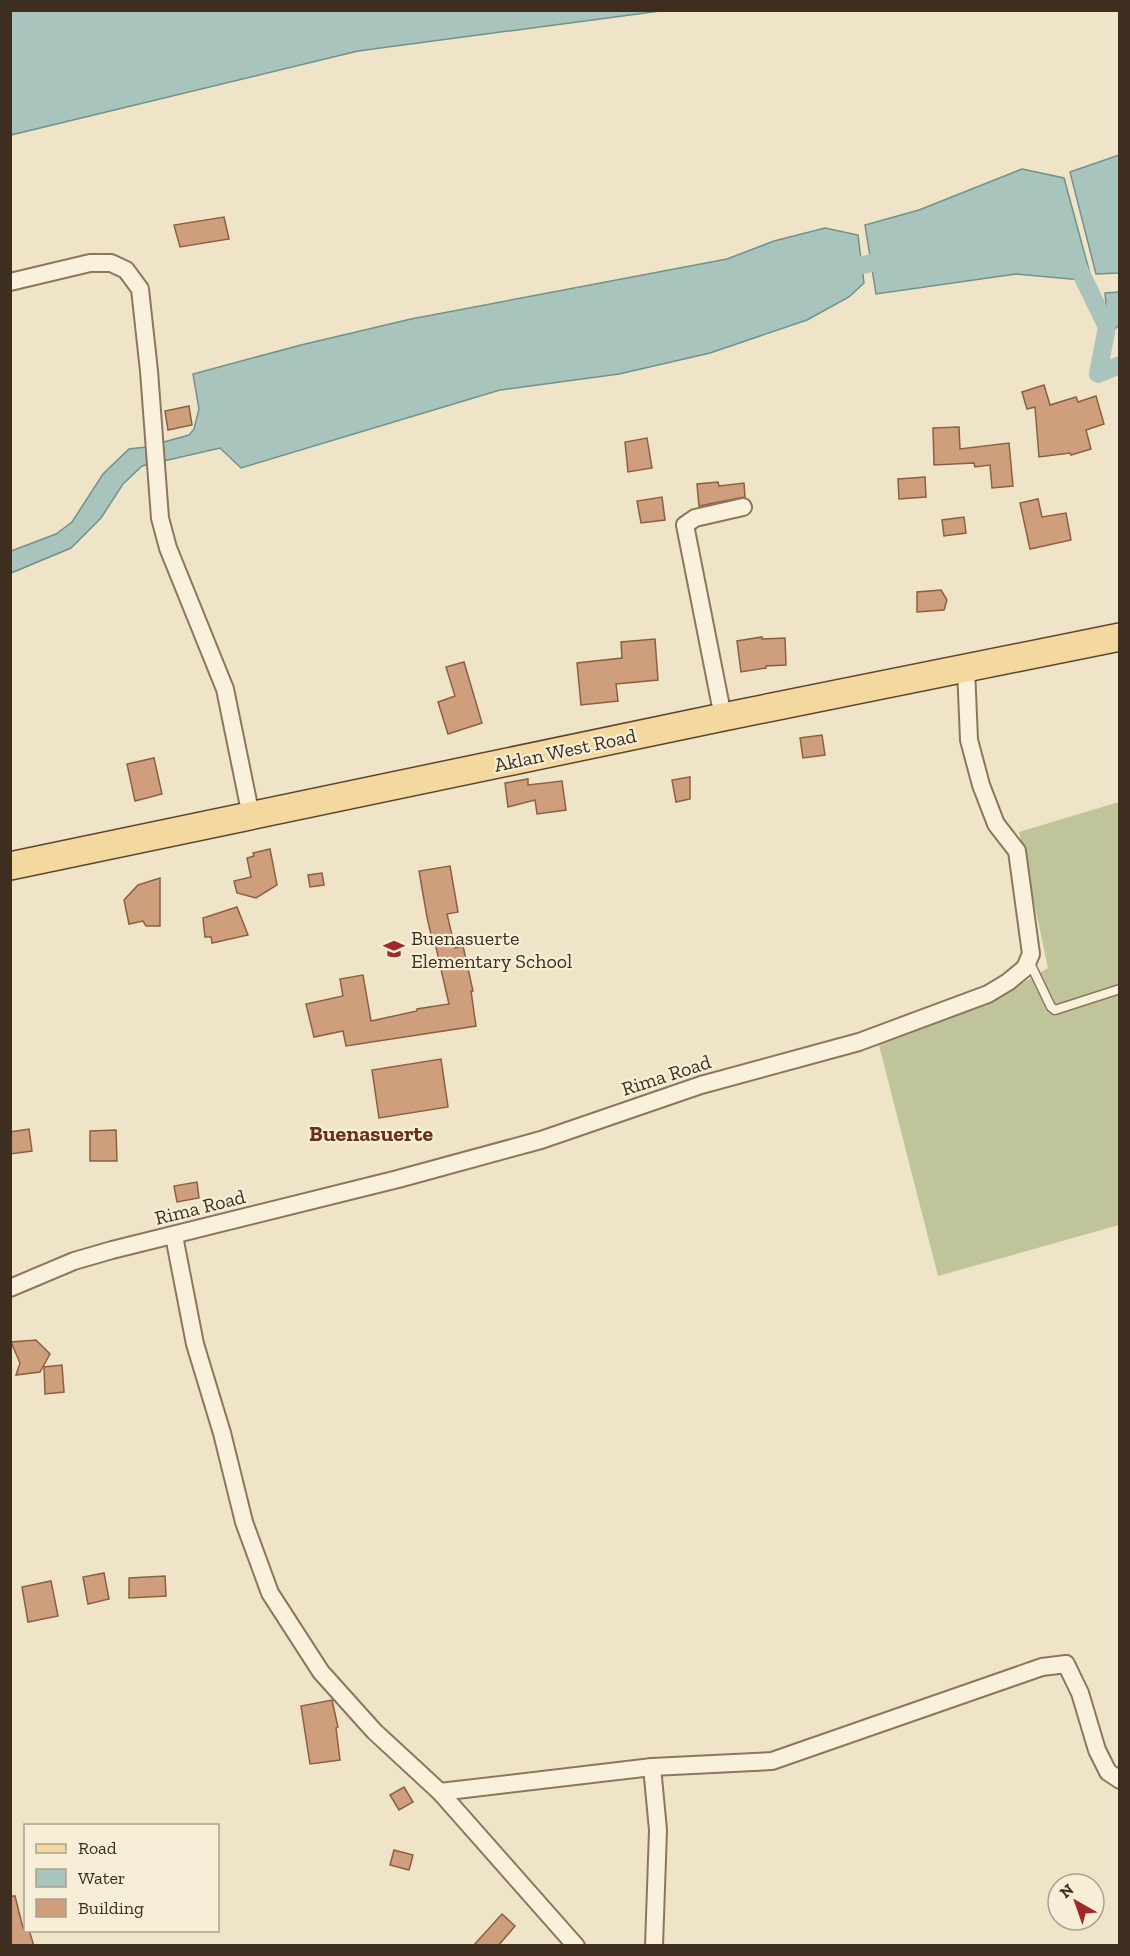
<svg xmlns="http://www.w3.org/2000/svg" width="1130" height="1956" font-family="'Zilla Slab',serif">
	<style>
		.cemetery { fill: #bfc49a }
		.water { fill: #a9c4bc; stroke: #6f938a; stroke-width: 1.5 }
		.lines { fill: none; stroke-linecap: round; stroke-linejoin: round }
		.canal { stroke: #a9c4bc; stroke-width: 18 }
		.building { fill: #cf9f7d; stroke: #8d5f41; stroke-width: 1.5 }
		.service-casing { stroke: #8d765c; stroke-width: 11 }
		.minor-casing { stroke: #8d765c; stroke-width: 20 }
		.primary-casing { stroke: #5b4430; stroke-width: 30 }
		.service { stroke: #faf1dc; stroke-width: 8 }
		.minor { stroke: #faf1dc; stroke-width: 16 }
		.primary { stroke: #f3d9a0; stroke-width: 27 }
		.labels { text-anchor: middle; stroke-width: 4.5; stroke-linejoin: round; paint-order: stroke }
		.street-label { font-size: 20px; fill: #3d2e20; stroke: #f7eed8 }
		.poi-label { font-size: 20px; fill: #3d2e20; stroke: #f7eed8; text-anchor: start }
		.quarter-label { font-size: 22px; font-weight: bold; fill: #6b2e1e; stroke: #f7eed8 }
	</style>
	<rect width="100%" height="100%" fill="#f0e4c8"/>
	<polygon class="cemetery" points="1119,802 1119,1225 938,1276 879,1045 991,1002 1048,968 1019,832"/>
	<g class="water">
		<polygon points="10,11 11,10 660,11 358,51 11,135"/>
		<polygon points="1119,155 1119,273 1096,274 1070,172"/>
		<polygon points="1022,169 1064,178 1092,281 1016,274 876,294 865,225 919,210"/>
		<polygon points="825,228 858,235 864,283 849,297 807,320 710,353 619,374 500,390 241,468 220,448 142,466 123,484 101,518 71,548 11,573 11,551 56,534 72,522 103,474 129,449 146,447 189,435 194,429 199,409 193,374 301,345 411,319 727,259 774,241"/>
		<polygon points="1119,292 1119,325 1109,335 1105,293"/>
	</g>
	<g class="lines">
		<g class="canal">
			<polyline points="1072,263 1076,263 1107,327 1098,374 1120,365"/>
			<polyline points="840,270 895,258"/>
		</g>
	</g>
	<g class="building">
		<polygon points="224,217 229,239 180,247 174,225"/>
		<polygon points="1044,385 1050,405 1076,397 1078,402 1096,396 1104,424 1086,430 1091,449 1071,455 1070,453 1039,457 1035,407 1027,409 1022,392"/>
		<polygon points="189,406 192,425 168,430 165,411"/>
		<polygon points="959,427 960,449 1009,443 1013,486 992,488 990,465 975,467 974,463 934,465 933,428"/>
		<polygon points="647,438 652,468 628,472 625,442"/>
		<polygon points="925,477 926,497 899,499 898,479"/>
		<polygon points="718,482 719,486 744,483 745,497 699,506 697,484"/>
		<polygon points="662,497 665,520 641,523 637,501"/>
		<polygon points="1038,499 1042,517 1066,513 1071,540 1030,549 1020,503"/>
		<polygon points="964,517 966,533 944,536 942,520"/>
		<polygon points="941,590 947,600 944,610 917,612 917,592"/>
		<polygon points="762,637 762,639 785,638 786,665 766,666 766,668 741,672 737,641"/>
		<polygon points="655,639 658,680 616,684 618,701 581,705 577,663 622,658 621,642"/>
		<polygon points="464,662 482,723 448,734 438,702 455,696 446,667"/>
		<polygon points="822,735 825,755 803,758 800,738"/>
		<polygon points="154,758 162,794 135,801 127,764"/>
		<polygon points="690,777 690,799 676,802 672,780"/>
		<polygon points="528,779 528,785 562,781 566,810 537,814 535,800 508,807 505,783"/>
		<polygon points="270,849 277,885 256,898 237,893 234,881 251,877 247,858 254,856 253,853"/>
		<polygon points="450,866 458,912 447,914 455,948 463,946 473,991 471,991 476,1026 346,1046 343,1031 314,1037 306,1004 343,996 340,979 363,975 371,1021 417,1011 417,1009 449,1004 435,943 433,943 427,917 419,871"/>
		<polygon points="322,873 324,885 310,887 308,875"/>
		<polygon points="160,878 160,926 146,926 143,921 129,924 124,900 138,885"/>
		<polygon points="237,907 248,935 212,943 211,937 205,937 203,918"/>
		<polygon points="441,1059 448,1107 379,1118 372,1070"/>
		<polygon points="29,1129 32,1151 10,1154 10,1132"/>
		<polygon points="116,1130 117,1161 90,1161 90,1131"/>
		<polygon points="197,1182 199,1198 177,1202 174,1186"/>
		<polygon points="36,1340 50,1354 40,1372 16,1375 20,1363 11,1342"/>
		<polygon points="62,1365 64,1392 45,1394 44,1367"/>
		<polygon points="104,1573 109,1599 88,1604 83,1577"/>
		<polygon points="165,1576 166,1596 129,1598 129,1578"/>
		<polygon points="51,1581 58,1616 28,1622 22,1587"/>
		<polygon points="332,1700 338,1727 336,1728 340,1760 310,1764 301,1706"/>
		<polygon points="404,1787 413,1802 399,1810 390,1795"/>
		<polygon points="394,1850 413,1855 409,1870 390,1865"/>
		<polygon points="10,1896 15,1896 23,1928 26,1927 26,1930 29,1930 34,1946 10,1946"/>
		<polygon points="502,1914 515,1926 498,1946 473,1946"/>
	</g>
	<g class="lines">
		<defs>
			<polyline id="service" points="1029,961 1051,1007 1055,1010 1120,989"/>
			<g id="minor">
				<polyline points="10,282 90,263 111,263 126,270 140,289 149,371 160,518 168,548 225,689 251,816"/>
				<polyline points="723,717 685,525 695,518 743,507"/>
				<polyline points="174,1236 195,1344 222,1433 244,1522 270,1593 321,1672 374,1731 440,1792 576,1946"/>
				<polyline points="10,1288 74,1261 112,1250 398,1179 541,1140 701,1085 859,1042 988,994 1008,982 1025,968 1031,954 1017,851 996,824 981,785 969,740 966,668"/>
				<polyline points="652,1767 658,1830 654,1946"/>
				<polyline points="440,1792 652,1767 772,1761 1042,1667 1066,1664 1080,1693 1097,1750 1108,1772 1120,1780"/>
			</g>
			<polyline id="primary" points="10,866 723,717 1120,637"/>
		</defs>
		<use href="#service" class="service-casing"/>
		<use href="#minor" class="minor-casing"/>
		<use href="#primary" class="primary-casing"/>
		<use href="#service" class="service"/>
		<use href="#minor" class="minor"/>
		<use href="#primary" class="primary"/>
	</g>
	<defs>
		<symbol id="school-bare" viewBox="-9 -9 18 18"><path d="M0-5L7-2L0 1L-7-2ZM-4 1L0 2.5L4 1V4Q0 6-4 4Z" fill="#9e2a2b" stroke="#f7eed8" stroke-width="2.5" paint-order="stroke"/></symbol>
	</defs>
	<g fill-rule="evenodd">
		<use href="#school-bare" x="379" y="934" width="30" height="30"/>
	</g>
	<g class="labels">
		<g class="street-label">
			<text transform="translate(565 750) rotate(-12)" y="7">Aklan West Road</text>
			<text transform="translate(666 1075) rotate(-18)" y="7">Rima Road</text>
			<text transform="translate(200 1207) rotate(-14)" y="7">Rima Road</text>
		</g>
		<g class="poi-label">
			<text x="411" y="945">Buenasuerte<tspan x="411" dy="23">Elementary School</tspan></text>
		</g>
		<g class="quarter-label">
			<text x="371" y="1141">Buenasuerte</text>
		</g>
	</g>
	<rect width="1130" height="1956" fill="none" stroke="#3d2e20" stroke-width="24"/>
	<rect x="24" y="1824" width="195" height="108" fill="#f7eed8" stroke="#ada18e" stroke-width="1.5"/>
	<rect x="36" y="1844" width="30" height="9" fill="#f3d9a0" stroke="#ada18e" stroke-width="1.5"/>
	<text x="78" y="1854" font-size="18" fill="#3d2e20">Road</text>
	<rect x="36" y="1869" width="30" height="18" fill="#a9c4bc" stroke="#ada18e" stroke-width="1.5"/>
	<text x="78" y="1884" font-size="18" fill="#3d2e20">Water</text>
	<rect x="36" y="1899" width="30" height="18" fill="#cf9f7d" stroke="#ada18e" stroke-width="1.5"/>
	<text x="78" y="1914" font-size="18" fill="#3d2e20">Building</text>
	<g transform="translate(1076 1902) rotate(320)"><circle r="28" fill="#f7eed8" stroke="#ada18e" stroke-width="1.5"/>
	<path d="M0-4.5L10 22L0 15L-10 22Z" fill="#9e2a2b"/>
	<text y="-9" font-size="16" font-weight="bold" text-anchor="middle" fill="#3d2e20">N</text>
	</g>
</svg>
